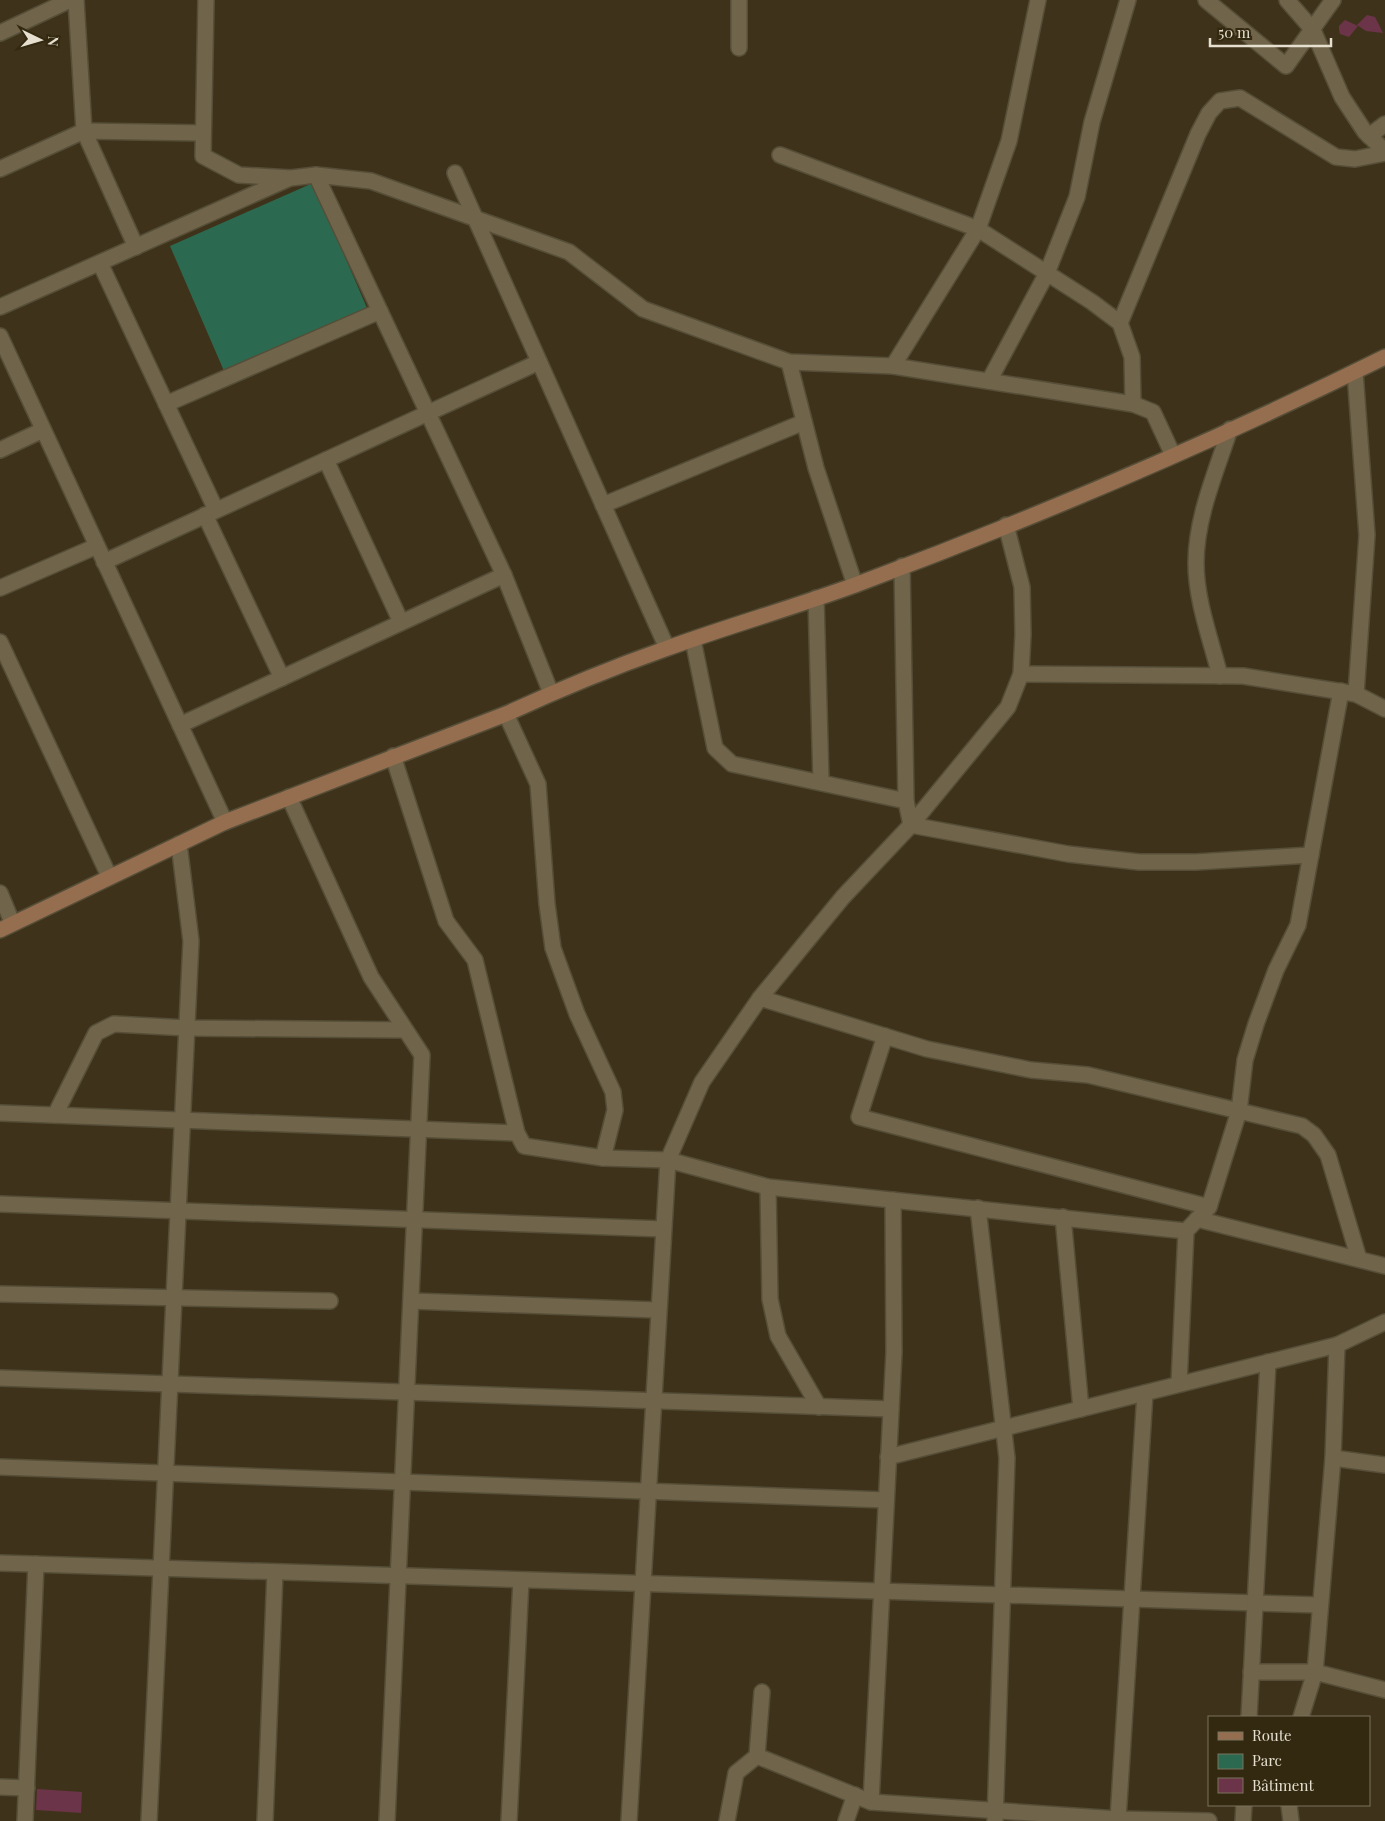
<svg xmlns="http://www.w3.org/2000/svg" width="1385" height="1821" font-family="'Playfair Display',serif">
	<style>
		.green { fill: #2b6a50 }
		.building { fill: #6c3448 }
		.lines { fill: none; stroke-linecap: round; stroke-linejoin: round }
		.street-casing { stroke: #564e38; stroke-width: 18 }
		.secondary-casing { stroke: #564e38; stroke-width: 18 }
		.street { stroke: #70654a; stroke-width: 15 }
		.secondary { stroke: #946e4f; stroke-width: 15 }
	</style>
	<rect width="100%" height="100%" fill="#3e331a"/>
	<polygon class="green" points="313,183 367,308 224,371 170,246"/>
	<g class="building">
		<polygon points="1367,15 1375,17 1383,33 1366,31 1357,25"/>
		<polygon points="1345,20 1358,26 1349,37 1340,34 1339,30 1339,26"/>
		<polygon points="37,1789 82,1792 81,1813 36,1810"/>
	</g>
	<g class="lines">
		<defs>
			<g id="street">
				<polyline points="76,0 84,131 136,247"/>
				<polyline points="206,0 203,156 239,175 291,178 316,175 371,181 569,252 643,309 789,362 893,366 1133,404 1153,412 1173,455"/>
				<polyline points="1206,0 1286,66 1333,0"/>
				<polyline points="1287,0 1313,30 1342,97 1365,132 1385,151"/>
				<polyline points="0,33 70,0"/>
				<polyline points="739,48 739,0"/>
				<polyline points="1369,136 1385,124"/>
				<polyline points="780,155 978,229 1092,302 1120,323 1132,357 1133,404"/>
				<polyline points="0,169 84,131 203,133"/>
				<polyline points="455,173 667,648"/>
				<polyline points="316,175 504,575 551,693"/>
				<polyline points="100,263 216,510"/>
				<polyline points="0,307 288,179"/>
				<polyline points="1120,323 1198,134 1209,113 1220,101 1240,98 1336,157 1355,159 1385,153"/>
				<polyline points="0,336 225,822"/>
				<polyline points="789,362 816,468 855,585"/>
				<polyline points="893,366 978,229 1009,141 1038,0"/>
				<polyline points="1355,372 1367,535 1356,694"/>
				<polyline points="989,381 1047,273 1077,197 1092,122 1128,0"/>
				<polyline points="166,404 380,311"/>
				<polyline points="0,450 43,430"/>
				<polyline points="326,460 401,622"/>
				<polyline points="603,505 804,422"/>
				<polyline points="205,515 282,678"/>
				<polyline points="104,562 539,362"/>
				<polyline points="902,566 906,801 911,825 1068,854 1139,862 1196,862 1311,855"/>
				<polyline points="0,588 97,546"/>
				<polyline points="816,598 821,781"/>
				<polyline points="693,640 715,748 732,764 906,801"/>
				<polyline points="0,642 109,876"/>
				<polyline points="1021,674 1243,676 1356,694 1385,709"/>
				<path d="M1220,676C1211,640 1196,601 1196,563C1196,517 1216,472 1230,429"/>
				<polyline points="506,714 538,784 547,904 553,948 577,1014 613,1092 615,1110 603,1158"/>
				<polyline points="180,725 504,575"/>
				<polyline points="393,756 446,921 475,960 517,1133 524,1146 603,1158 668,1160 768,1187 1186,1231"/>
				<polyline points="289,797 371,977 422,1055 387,1821"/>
				<polyline points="0,893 12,922"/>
				<polyline points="760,998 927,1049 1031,1070 1088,1075 1302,1126 1314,1135 1328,1155 1359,1259"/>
				<polyline points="885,1036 859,1117 1209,1207"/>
				<polyline points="0,1113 517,1133"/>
				<polyline points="55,1115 96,1033 114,1024 187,1028 405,1030"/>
				<polyline points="768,1187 770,1299 778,1336 819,1407"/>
				<polyline points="0,1204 663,1229"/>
				<polyline points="978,1208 1007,1458 995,1821"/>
				<polyline points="1063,1217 1081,1409"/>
				<polyline points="1197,1219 1385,1266"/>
				<polyline points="0,1294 330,1301"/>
				<polyline points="411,1301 657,1310"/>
				<polyline points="0,1378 891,1409"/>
				<polyline points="1179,1384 1186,1231 1209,1207 1239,1111 1245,1060 1256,1024 1276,970 1298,925 1341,691"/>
				<polyline points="888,1457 1337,1345 1385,1322"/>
				<polyline points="1333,1458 1385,1465"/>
				<polyline points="0,1467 886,1500"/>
				<polyline points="0,1563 1319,1605"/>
				<polyline points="1251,1672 1315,1672 1385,1690"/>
				<polyline points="1249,1717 1268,1362"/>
				<polyline points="1301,1717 1315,1672 1333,1458 1337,1345"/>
				<polyline points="757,1756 871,1802 1118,1819 1209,1821"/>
				<polyline points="0,1787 27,1788"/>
				<polyline points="871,1802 894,1352 893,1200"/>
				<polyline points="1289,1805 1291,1821"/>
				<polyline points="1118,1819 1145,1393"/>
				<polyline points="25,1821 36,1564"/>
				<polyline points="149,1821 191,941 179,844"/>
				<polyline points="265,1821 275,1572"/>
				<polyline points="509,1821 521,1580"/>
				<polyline points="629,1821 668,1160 702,1082 760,998 843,897 911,825 1008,707 1021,674 1023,634 1022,587 1006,525"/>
				<polyline points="727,1821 736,1773 757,1756 762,1692"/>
				<polyline points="846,1821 855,1795"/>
				<polyline points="1243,1821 1244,1805"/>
			</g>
			<path id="secondary" d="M0,930L225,822L506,714C558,690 611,668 665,649C728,626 792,608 855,585C1035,518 1213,442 1385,357"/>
		</defs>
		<use href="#street" class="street-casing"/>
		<use href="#secondary" class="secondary-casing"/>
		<use href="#street" class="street"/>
		<use href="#secondary" class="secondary"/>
	</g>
	<rect x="1208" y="1716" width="162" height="90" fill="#332910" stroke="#7b725d"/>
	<rect x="1218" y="1732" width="25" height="8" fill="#946e4f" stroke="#7b725d"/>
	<text x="1252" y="1741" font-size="15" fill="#e6dfd0">Route</text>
	<rect x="1218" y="1754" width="25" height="15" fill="#2b6a50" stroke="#7b725d"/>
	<text x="1252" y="1766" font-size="15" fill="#e6dfd0">Parc</text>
	<rect x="1218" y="1778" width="25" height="15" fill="#6c3448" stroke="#7b725d"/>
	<text x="1252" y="1791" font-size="15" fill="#e6dfd0">Bâtiment</text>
	<g transform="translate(40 40) rotate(95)" stroke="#332910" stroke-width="4" paint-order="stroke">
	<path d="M0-4L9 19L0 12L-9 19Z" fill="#e6dfd0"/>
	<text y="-8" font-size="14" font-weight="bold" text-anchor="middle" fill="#e6dfd0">N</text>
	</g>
	<path d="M1210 38v8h121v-8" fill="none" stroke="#e6dfd0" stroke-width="2.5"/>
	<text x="1218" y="38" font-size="15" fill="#e6dfd0" stroke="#332910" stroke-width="4" paint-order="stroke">50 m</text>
</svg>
